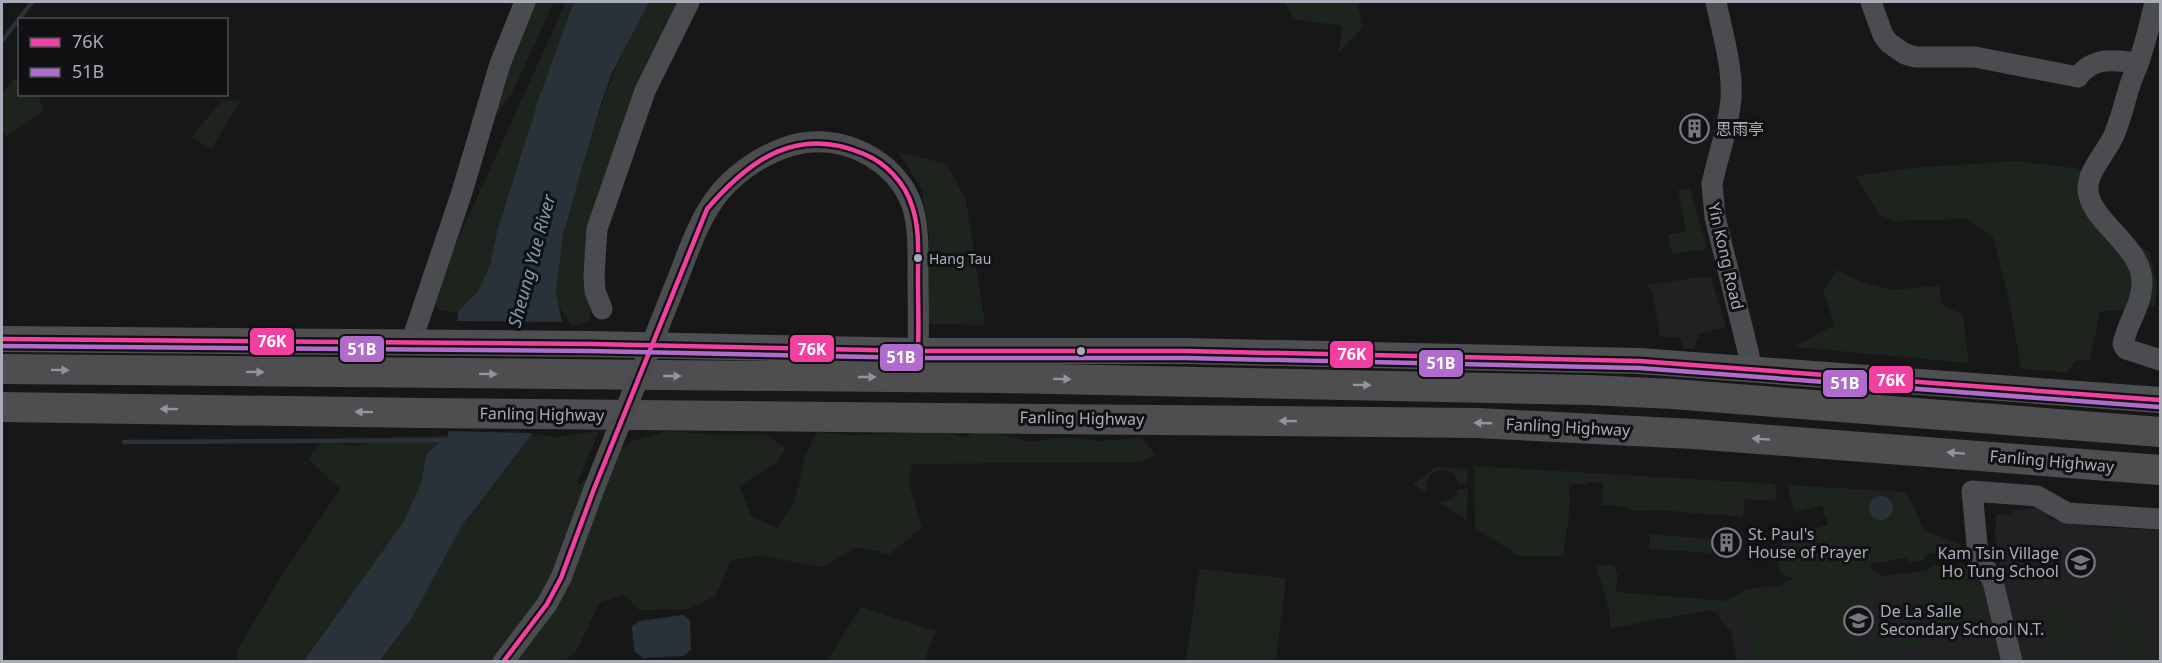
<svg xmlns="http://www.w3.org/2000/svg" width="2162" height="663" font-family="'Noto Sans','Noto Sans SC',sans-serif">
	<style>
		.built { fill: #212123 }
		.green { fill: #1d241e }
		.water { fill: #2a3239 }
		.pier { fill: #171717 }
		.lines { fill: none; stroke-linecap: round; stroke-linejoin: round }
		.stream { stroke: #2a3239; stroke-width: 4.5 }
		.minor { stroke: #4b4c50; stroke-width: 21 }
		.major { stroke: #4d4f52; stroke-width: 26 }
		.highway { stroke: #4e4e51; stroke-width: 30 }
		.minor-bridge { stroke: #4b4c50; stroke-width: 21 }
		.bus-1-casing { stroke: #111113; stroke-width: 9 }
		.bus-2-casing { stroke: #111113; stroke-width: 9 }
		.bus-1 { stroke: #f240a1; stroke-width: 4.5 }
		.bus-2 { stroke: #b06ccc; stroke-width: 4.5 }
		.oneway { fill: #92959e }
		.bus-dot { fill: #a8adb8; stroke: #111113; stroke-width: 2 }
		.labels { text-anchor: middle; stroke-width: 6; stroke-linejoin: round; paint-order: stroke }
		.bus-label { font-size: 14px; fill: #a8adb8; stroke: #111113; text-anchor: start }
		.poi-label { font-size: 16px; fill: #a8adb8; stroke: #111113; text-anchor: start }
		.street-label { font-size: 16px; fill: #a8adb8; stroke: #111113 }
		.water-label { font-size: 18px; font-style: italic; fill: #7f9bb3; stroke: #111113 }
		.line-badge { stroke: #111113; stroke-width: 2 }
		.badge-label { font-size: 16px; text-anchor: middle; font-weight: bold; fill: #fff }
	</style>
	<rect width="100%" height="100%" fill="#171717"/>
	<g class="built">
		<polygon points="1700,277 1711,277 1726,327 1699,334 1694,349 1683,348 1680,337 1660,337 1653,293 1647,285"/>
		<polygon points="2048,507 2050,519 2097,527 2160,530 2160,661 2018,661 1995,537 1996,514 2011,515 2011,510"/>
		<polygon points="1980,568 2003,661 1737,661 1732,634 1717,614 1741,606"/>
	</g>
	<g class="green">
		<polygon points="533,2 554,2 512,93 487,127"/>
		<path d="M566,2H574L497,232C489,271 488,284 458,312L442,311L433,303L446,266Z"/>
		<path d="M649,2H680L593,226L590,321L572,326C565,316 557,307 556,294C554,270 565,231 571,208C590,136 611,66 649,2Z"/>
		<polygon points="1289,2 1357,2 1363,27 1339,52 1342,26 1294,19 1285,3"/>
		<polygon points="16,78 19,81 20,94 38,95 43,111 7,136 2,132 2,93"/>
		<polygon points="222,100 240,101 211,149 192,137"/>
		<polygon points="898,152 947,164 966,200 985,325 925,324 929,234 922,189"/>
		<polygon points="2016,161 2090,170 2094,193 2126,235 2150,253 2157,285 2155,306 2100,312 2090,360 2075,361 2067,373 2021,368 2010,306 1993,237 1965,219 1894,221 1879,214 1856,176 1912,168"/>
		<polygon points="1690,188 1707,249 1672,254 1668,235 1686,231 1678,190"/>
		<polygon points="1837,270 1860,281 1891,290 1939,286 1942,305 1963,315 1969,363 1795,347 1834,325 1823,290"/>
		<path d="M937,429L962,437L981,431L1033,442L1065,437L1098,441L1141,438L1156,454L1141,462L912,464L909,484L922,528L890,554L856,547L824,567L760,556L731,560L716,596L689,609L639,610L625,595L600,602L578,648L566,661L380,662L412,618L461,527L532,434L557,437L599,431L576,487L632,441L667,431L721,435H767L786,449L777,462L739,486L752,517L778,528L794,502L806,453L817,432C858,437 897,435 937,429Z"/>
		<polygon points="398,436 448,436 429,451 425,458 422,480 404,521 303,661 237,662 238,649 276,584 340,489 309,460 313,450 325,441 355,446"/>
		<path d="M1474,466L1775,484L1777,501L1745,499L1743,517L1659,510L1634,511L1622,506L1602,505L1603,483L1588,482L1586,485L1574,484L1569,486C1572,509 1566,533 1563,556H1519L1475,528Z"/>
		<path d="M1436,467L1468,469L1467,484H1459L1453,473C1436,465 1422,476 1427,494L1413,484Z"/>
		<path d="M1787,485L1906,492L1925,531L1960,544V548L1927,554L1923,560L1909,563L1906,558L1871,564L1870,568L1881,576L1925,571L1934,565L1969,564L1973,562L1980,568L1992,618L1987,615C1967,622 1946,622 1930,633L1922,622V609L1916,596L1913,579L1878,584C1870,594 1867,605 1858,614H1861L1869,661H1754L1749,632L1756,630L1748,629L1733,609L1717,614L1712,610L1610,628L1609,609L1596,565H1613L1618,576L1616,592L1725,601L1747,589L1780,585L1795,577H1787L1780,573L1779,566L1782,537L1828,525L1822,505L1794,513Z"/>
		<path d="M1458,489H1468L1467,520L1439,502C1449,501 1456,499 1458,489Z"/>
		<polygon points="1650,534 1713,539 1712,553 1649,549"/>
		<polygon points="1199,569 1286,578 1276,661 1186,661"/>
		<polygon points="2160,580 2160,611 2152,605 2154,591"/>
		<polygon points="2136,596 2145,660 2119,661 2110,599"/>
		<polygon points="2082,601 2087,642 2051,646 2045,605"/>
		<polygon points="861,607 936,631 924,661 827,661"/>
		<polygon points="1918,617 1923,645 1877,653 1873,626"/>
		<polygon points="2091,649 2090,661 2053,661 2052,654"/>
	</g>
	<g class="water">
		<polygon points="574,2 649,2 612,73 601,104 581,171 563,236 557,281 556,294 562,322 532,434 461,527 412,618 380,661 303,662 404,521 422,480 425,459 429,451 448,436 458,312 478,291 490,265 497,232 539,98"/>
		<circle cx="1881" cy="508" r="12"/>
		<polygon points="683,615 690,620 691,650 683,656 643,658 634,651 632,626 639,621"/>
	</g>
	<polygon class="pier" points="457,321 565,322 536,433 445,431 455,322"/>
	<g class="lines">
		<g class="stream">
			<polyline points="2,41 32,2"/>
			<polyline points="124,442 445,440"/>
		</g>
		<g class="minor">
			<path d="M1716,2C1722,32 1733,66 1731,98C1729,127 1718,155 1712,184L1715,217L1749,355L1750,369"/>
			<path d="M1871,2L1883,35L1889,43L1905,54L1916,57H1975L2078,77C2093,56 2116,60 2138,63"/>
			<path d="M2155,2C2151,19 2147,37 2141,55C2139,65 2133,74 2130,85C2124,103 2120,125 2111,141C2103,156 2087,173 2088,190C2090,222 2143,246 2142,283C2142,305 2127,323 2123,344L2126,349L2160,360"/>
			<path d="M672,293C686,260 697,219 721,191C739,170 767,152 793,145C840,132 896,159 912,205C919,227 918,251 918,273C918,299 919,325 918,351"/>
			<polyline points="602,309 595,291 594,275 597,229 645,91 689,2"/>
			<polyline points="416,343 415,331 462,192 500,64 525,2"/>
			<polyline points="503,662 547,604 561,578 594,489"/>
			<polyline points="2012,662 1993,581 1978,555 1972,491 2037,496 2067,513 2160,519"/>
		</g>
		<polyline class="major" points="2,339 591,344 918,351 1186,351 1639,361 2160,400"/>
		<g class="highway">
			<polyline points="2,369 999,378 1589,390 1673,394 2160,432"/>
			<polyline points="2,407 422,413 1477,423 1693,434 2160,470"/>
		</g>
		<polyline class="minor-bridge" points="594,489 672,293"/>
		<defs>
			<g id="bus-1">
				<polyline points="2,339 591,344 918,351 1186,351 1639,361 2160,400"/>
				<path d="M503,662L547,604L561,578L594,489L707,209C750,159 798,125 864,154C886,163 905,183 912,206C920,229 918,254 918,278C918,302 919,327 918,351"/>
			</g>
			<polyline id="bus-2" points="2,346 591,351 918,358 1186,358 1639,368 2159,407"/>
		</defs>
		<use href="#bus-1" class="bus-1-casing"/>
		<use href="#bus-2" class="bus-2-casing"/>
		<use href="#bus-1" class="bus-1"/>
		<use href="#bus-2" class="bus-2"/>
	</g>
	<defs><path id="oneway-solid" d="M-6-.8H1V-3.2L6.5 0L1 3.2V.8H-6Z" transform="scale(1.5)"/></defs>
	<g class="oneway">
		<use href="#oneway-solid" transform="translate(60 370) rotate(1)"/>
		<use href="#oneway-solid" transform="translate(255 372) rotate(1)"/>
		<use href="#oneway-solid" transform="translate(488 374) rotate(1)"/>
		<use href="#oneway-solid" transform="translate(672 376)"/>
		<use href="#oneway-solid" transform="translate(867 377)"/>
		<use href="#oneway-solid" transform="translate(1062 379) rotate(1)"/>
		<use href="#oneway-solid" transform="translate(1362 385) rotate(1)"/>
		<use href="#oneway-solid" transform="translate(169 409) rotate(-179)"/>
		<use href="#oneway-solid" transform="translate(364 412) rotate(-179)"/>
		<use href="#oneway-solid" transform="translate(1288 421) rotate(-179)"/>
		<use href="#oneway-solid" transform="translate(1483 423) rotate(-178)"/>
		<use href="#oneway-solid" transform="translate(1761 439) rotate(-176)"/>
		<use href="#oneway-solid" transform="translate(1956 453) rotate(-176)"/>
	</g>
	<defs>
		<symbol id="building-ring" viewBox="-11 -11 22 22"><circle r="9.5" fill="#111113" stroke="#757880" stroke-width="1.5"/><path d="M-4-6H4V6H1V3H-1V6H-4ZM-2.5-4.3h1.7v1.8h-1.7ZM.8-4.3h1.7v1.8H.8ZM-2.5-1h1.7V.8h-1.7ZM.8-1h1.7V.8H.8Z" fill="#757880"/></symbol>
		<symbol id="school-ring" viewBox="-11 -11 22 22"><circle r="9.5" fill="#111113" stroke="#757880" stroke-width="1.5"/><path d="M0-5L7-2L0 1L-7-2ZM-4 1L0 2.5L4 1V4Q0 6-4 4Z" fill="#757880"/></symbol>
	</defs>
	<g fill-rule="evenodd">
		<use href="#building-ring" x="1678" y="112" width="33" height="33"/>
		<use href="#building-ring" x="1710" y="526" width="33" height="33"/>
		<use href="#school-ring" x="2064" y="546" width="33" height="33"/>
		<use href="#school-ring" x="1842" y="604" width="33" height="33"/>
	</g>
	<g class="bus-dot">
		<circle cx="918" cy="258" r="5"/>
		<circle cx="1081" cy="351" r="5"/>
	</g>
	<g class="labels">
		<g class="bus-label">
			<text x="929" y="264">Hang Tau</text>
		</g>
		<g class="poi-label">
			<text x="1716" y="135">思雨亭</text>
			<text x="1748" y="540">St. Paul's<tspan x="1748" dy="18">House of Prayer</tspan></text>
			<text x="2059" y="559" text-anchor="end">Kam Tsin Village<tspan x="2059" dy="18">Ho Tung School</tspan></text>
			<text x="1880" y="617">De La Salle<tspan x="1880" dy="18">Secondary School N.T.</tspan></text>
		</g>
		<g class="street-label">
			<text transform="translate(1726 256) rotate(77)" y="6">Yin Kong Road</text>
			<text transform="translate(542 414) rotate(1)" y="6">Fanling Highway</text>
			<text transform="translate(1082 418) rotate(1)" y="6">Fanling Highway</text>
			<text transform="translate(1568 427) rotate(3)" y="6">Fanling Highway</text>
			<text transform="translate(2052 461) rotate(5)" y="6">Fanling Highway</text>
		</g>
		<g class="water-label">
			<text transform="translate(532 261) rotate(-75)" y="6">Sheung Yue River</text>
		</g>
	</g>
	<g class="line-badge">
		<rect x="249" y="327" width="46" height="29" rx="6" fill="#f240a1"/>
		<rect x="789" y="334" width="46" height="29" rx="6" fill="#f240a1"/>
		<rect x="339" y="335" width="46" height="28" rx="6" fill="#b06ccc"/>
		<rect x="1329" y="340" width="45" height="29" rx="6" fill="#f240a1"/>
		<rect x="879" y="343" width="45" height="29" rx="6" fill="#b06ccc"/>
		<rect x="1418" y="349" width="46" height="29" rx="6" fill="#b06ccc"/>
		<rect x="1868" y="365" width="46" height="29" rx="6" fill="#f240a1"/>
		<rect x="1822" y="369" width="46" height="29" rx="6" fill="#b06ccc"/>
	</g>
	<g class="badge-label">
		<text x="272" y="347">76K</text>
		<text x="812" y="355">76K</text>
		<text x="362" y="355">51B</text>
		<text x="1352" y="360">76K</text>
		<text x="901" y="363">51B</text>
		<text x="1441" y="369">51B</text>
		<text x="1891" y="386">76K</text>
		<text x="1845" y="389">51B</text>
	</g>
	<rect width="2162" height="663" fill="none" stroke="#a8adb8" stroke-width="6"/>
	<rect x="18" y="18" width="210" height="78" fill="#111113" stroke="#4d4f55" stroke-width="1.5"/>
	<rect x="30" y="38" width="30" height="9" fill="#f240a1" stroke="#4d4f55" stroke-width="1.5"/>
	<text x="72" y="48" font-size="18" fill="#a8adb8">76K</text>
	<rect x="30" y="68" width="30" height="9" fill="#b06ccc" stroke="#4d4f55" stroke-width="1.5"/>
	<text x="72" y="78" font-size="18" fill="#a8adb8">51B</text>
</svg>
